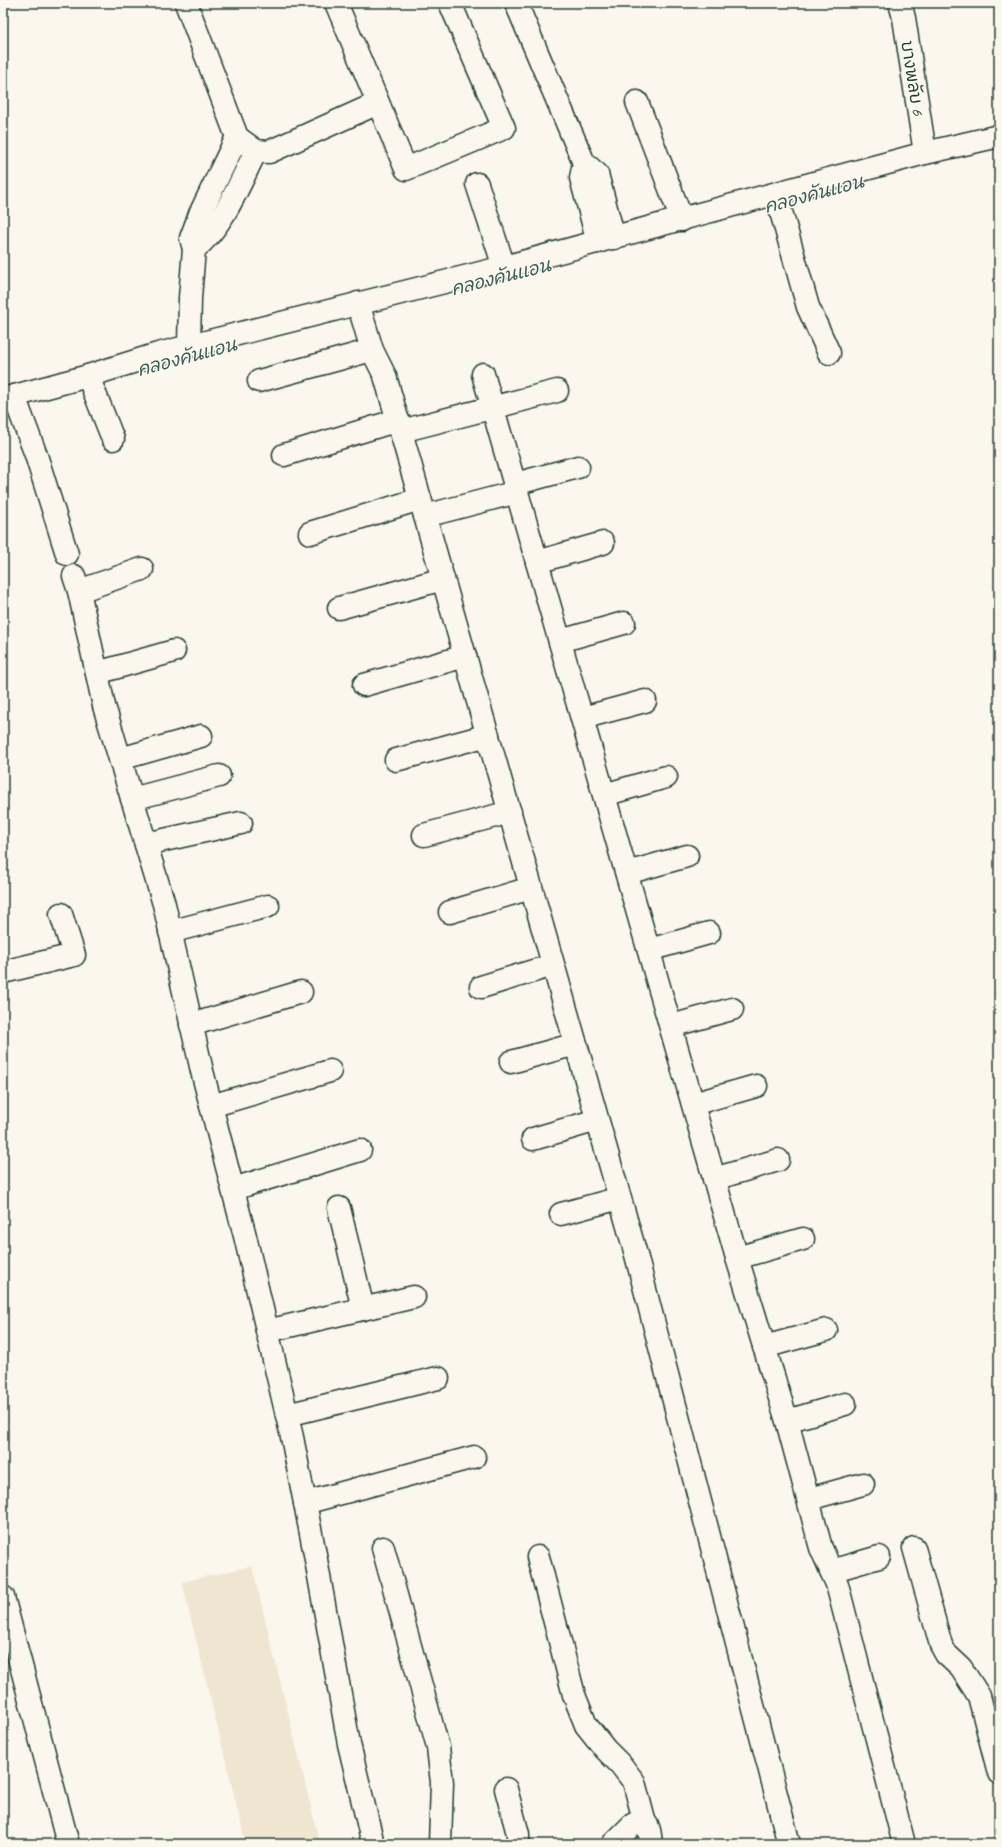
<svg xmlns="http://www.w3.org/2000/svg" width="1002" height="1847" font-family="Caveat,'Playpen Sans Thai',sans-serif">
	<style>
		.built { fill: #f0e5d0 }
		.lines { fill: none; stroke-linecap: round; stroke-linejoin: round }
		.minor-casing { stroke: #1f3d34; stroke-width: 25 }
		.minor { stroke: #fbf7ec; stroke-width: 22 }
		.labels { text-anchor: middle; stroke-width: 3; stroke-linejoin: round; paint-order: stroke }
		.street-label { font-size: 17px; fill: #1f3d34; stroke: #fbf7ec }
		.water-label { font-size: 18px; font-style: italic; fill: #385c5c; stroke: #fbf7ec }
	</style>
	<rect width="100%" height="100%" fill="#fbf7ec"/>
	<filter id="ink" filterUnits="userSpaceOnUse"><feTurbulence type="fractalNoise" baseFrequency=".025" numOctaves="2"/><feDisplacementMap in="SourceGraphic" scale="8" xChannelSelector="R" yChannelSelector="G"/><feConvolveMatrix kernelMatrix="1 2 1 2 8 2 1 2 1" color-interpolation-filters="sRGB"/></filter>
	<g filter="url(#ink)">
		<polygon class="built" points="252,1566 320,1844 246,1844 182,1582"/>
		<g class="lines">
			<defs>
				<g id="minor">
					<polyline points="186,3 237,137 256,151 269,152 378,103"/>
					<polyline points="336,3 406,169 504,128 450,3"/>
					<polyline points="516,3 584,163 597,174 614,238"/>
					<polyline points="900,3 904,18 925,153"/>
					<polyline points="637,102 682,220"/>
					<polyline points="584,163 581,178 598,242"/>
					<polyline points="477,184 504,267"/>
					<polyline points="776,194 808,307 829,353"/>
					<path d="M194,249C223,228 240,182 256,151"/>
					<polyline points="358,303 372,350 385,376 635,1251 789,1844"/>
					<polyline points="189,346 190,298 194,249 191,238 200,214 237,137"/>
					<polyline points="483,374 737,1258 787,1421 821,1548 837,1584 904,1844"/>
					<polyline points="88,376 113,439"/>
					<polyline points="259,381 372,350"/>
					<polyline points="14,396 36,455 67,554"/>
					<polyline points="3,399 88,376 158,354 504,267 925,153 999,136"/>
					<polyline points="401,431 557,391"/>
					<polyline points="284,455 398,420"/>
					<polyline points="515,484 578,467"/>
					<polyline points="425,516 517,492"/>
					<polyline points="310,533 420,499"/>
					<polyline points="537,562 603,543"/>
					<polyline points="74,576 79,591 104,706 164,904 202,1071 245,1236 292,1437 315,1554 349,1744 373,1844"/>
					<polyline points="79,591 142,569"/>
					<polyline points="339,608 443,579"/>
					<polyline points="560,641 624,623"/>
					<polyline points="97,673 174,651"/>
					<polyline points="364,685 465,656"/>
					<polyline points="582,718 645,701"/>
					<polyline points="120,759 201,736"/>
					<polyline points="396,760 488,735"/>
					<polyline points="604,795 666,777"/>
					<polyline points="132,799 219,776"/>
					<polyline points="424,835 510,812"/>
					<polyline points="146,844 241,823"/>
					<polyline points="627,873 687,856"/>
					<polyline points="450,912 531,888"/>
					<polyline points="170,932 268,906"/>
					<polyline points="649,950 709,933"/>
					<polyline points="3,972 74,955 61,914"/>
					<polyline points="481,987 553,965"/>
					<polyline points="191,1025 301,992"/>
					<polyline points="671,1026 732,1009"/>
					<polyline points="511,1062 576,1044"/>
					<polyline points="693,1104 756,1086"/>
					<polyline points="211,1106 330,1071"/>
					<polyline points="533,1139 597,1120"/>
					<polyline points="714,1179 778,1160"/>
					<polyline points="233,1189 360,1150"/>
					<polyline points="339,1208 363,1309"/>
					<polyline points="561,1214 620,1198"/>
					<polyline points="737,1258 803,1239"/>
					<polyline points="267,1331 414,1297"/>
					<polyline points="764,1347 826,1330"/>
					<polyline points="287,1415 438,1378"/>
					<polyline points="787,1421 845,1404"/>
					<polyline points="809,1499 863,1484"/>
					<polyline points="305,1503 474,1457"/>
					<polyline points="383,1548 438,1747 442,1783 440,1844"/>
					<polyline points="914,1548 941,1645 946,1654 961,1668 979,1696 999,1773"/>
					<polyline points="538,1557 574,1695 586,1725 605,1749 621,1765 634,1782 644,1820"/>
					<polyline points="831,1571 879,1557"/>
					<polyline points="3,1597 68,1844"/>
					<polyline points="506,1789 518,1834 518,1844"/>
					<path d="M613,1844L632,1825L641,1820C650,1823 650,1836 651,1844"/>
				</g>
			</defs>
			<use href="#minor" class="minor-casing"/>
			<use href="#minor" class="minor"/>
		</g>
	</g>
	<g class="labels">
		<g class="street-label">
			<text transform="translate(913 78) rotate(81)" y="6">บางพลับ 6</text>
		</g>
		<g class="water-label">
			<text transform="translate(814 194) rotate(-15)" y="6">คลองคันแอน</text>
			<text transform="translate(501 277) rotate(-14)" y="6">คลองคันแอน</text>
			<text transform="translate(187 357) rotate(-15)" y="6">คลองคันแอน</text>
		</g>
	</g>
	<rect width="1002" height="1847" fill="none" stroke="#fbf7ec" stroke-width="16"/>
	<rect x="8" y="8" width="986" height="1831" fill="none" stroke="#1f3d34" stroke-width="1.5" filter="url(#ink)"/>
</svg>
